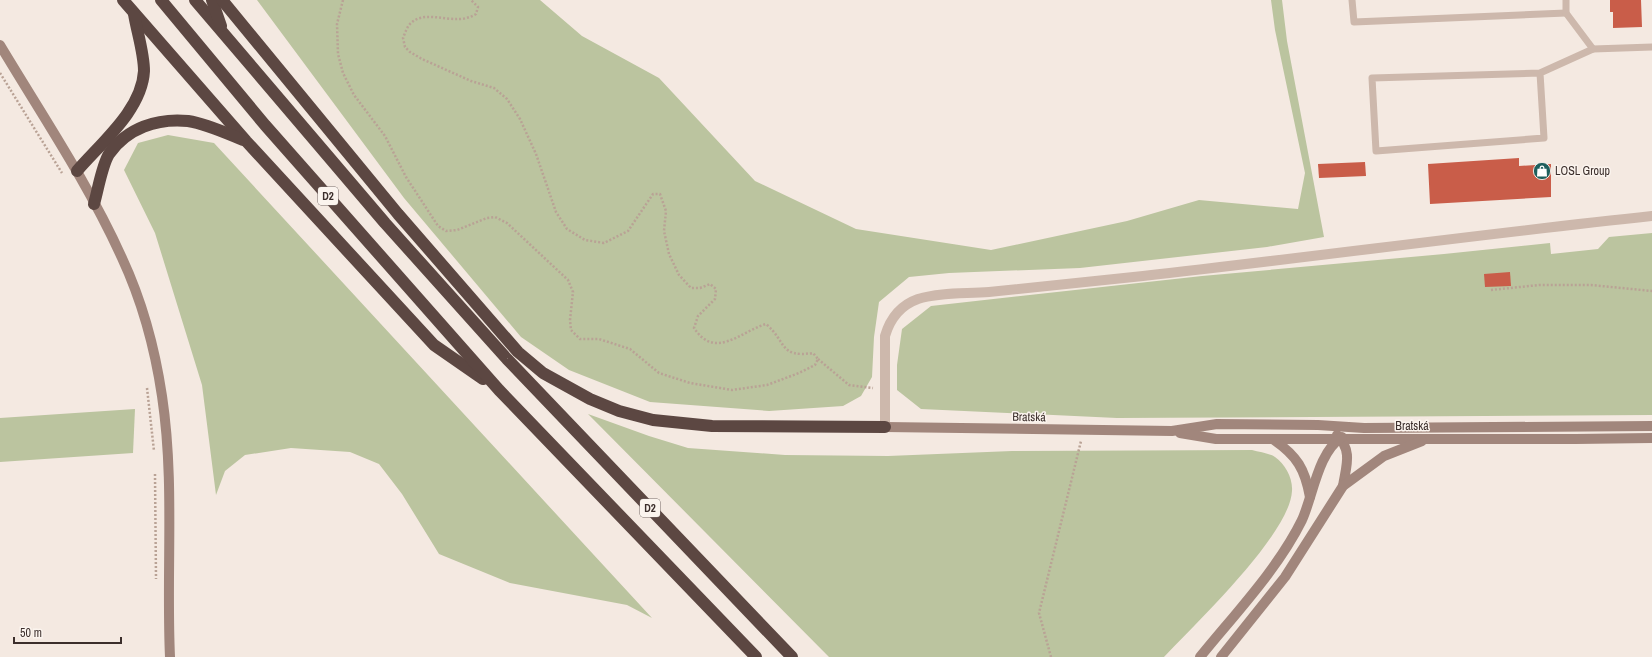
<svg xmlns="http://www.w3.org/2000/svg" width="1652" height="657" font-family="'Archivo Narrow',sans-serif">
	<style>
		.green { fill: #bbc49f }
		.building { fill: #c95d49 }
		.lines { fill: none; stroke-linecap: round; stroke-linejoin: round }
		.path { stroke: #b9a295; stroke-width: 2.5; stroke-dasharray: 2 2; stroke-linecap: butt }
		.lane { stroke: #cdb8ac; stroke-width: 7 }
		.street { stroke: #cdb8ac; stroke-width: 10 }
		.secondary { stroke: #a1867c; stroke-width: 10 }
		.highway { stroke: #5c4742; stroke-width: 12 }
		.labels { text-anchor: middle; stroke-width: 3; stroke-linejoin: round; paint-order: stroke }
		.shield { fill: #fbf4ee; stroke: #756966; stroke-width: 1 }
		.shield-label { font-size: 11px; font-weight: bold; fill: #3b2e2b }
		.poi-label { font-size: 12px; fill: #3b2e2b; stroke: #fbf4ee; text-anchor: start }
		.street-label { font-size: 12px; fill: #3b2e2b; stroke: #fbf4ee }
	</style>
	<rect width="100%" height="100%" fill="#f4e9e1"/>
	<g class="green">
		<polygon points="257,0 540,0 582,36 659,78 755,181 856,229 991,250 1127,221 1199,200 1298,209 1305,173 1275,30 1271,0 1282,0 1287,41 1324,237 1267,247 1080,268 949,273 909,277 879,302 874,337 872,377 861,396 843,406 769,411 650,402 569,370 521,337 404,198"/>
		<polygon points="168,135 214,143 652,618 627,605 510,583 439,554 402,494 379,464 350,452 291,448 245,455 225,471 216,495 202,385 155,233 124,170 138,143"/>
		<polygon points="1652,233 1652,415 1117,418 921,409 897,390 897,365 902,329 931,306 1202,276 1444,254 1550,243 1551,254 1598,249 1609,237"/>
		<polygon points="135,409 133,453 0,462 0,418"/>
		<path d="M588,414L649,436L688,448L785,455L888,456L1012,451L1252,450C1259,452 1269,453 1275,457C1285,464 1293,478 1292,491C1290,534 1195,624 1164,657H829Z"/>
	</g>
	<g class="building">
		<polygon points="1610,0 1641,0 1642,27 1613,28 1613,12 1610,12"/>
		<polygon points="1519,158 1519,166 1551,164 1551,197 1430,204 1428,164"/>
		<polygon points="1365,162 1366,176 1319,178 1318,164"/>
		<polygon points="1510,272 1511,286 1485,287 1484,274"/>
	</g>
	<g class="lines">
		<g class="path">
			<path d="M343,0L337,24L338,54L343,73L354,95L385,136L406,177L438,226L446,231L457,230L487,218L495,217L507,223L568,280L573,292L570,320L571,330L580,339H599L630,349L659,373L690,383L732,390L767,385L799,373L815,365L818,359L813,353C779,358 787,342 766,324C740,332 715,360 694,328L698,316L715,299L716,289L710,284L700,288H691L679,275L669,254L664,231L666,211L660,194H653L628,231L604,243L585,240L567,229L556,212L536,154L520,119L507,99L494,88L471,81L422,59L410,52L405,47L403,38C405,33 407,27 410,24C422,11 443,20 459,19C465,19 471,17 476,14L478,7L471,0"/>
			<polyline points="0,73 62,173"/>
			<polyline points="1491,290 1539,285 1591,285 1652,291"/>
			<polyline points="818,359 849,385 873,388"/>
			<polyline points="147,388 154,451"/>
			<polyline points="155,474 156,579"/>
			<polyline points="1051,657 1039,613 1081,441"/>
		</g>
		<g class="lane">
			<polyline points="1352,0 1354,22 1566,13"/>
			<polyline points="1566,0 1566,13 1593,49 1652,47"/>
			<polyline points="1540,73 1544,138 1376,151 1372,78 1540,73 1593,49"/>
		</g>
		<path class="street" d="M885,427V336C890,319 901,305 918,299C941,292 966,294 989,292C1041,287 1092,281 1143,276C1313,257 1482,234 1652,216"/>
		<g class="secondary">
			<path d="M0,45C42,115 88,183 122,258C142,301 155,349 162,396C175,482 166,570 170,657"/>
			<polyline points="885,427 1172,431 1217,424 1318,425 1364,428 1652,426"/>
			<polyline points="1180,433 1216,439 1576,439 1652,438"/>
			<path d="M1337,435C1353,451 1346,466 1343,486"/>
			<path d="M1274,440C1297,456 1305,469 1310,497"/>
			<path d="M1200,657C1234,615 1278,569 1302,520C1313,496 1318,452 1342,437"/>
			<polyline points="1221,657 1285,577 1343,486 1384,456 1422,441"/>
		</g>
		<g class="highway">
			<polyline points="123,0 246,141 434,345 483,379"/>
			<polyline points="161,0 265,125 499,390 756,657"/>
			<polyline points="195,0 385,223 507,359 792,657"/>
			<polyline points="212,0 221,26"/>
			<polyline points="222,0 398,214 518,352 543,373 590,399 619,411 653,420 712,426 885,427"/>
			<path d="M77,171C101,143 142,110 144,71C144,53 137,32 134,14"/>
			<path d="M94,204C98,190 102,165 109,154C127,128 157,118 188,121C207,124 226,133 243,140"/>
		</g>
	</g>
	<defs>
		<symbol id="shop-disc" viewBox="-11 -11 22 22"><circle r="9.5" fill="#1e5f5d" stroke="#fbf4ee"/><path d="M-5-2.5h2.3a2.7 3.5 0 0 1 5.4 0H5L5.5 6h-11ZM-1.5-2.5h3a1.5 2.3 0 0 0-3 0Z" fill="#fff"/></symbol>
	</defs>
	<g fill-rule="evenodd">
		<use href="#shop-disc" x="1532" y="161" width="20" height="20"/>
	</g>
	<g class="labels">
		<g class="shield">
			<rect x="318" y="187" width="20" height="18" rx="3"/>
			<rect x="640" y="499" width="20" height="18" rx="3"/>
		</g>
		<g class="shield-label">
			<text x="328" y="200">D2</text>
			<text x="650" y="512">D2</text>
		</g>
		<g class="poi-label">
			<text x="1555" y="175">LOSL Group</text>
		</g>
		<g class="street-label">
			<text transform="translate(1029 417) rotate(1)" y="4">Bratská</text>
			<text x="1412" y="430">Bratská</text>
		</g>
	</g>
	<path d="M14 637v6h107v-6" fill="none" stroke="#3b2e2b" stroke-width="2"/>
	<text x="20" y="637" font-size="12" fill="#3b2e2b" stroke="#fbf4ee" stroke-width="3" paint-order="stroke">50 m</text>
</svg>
